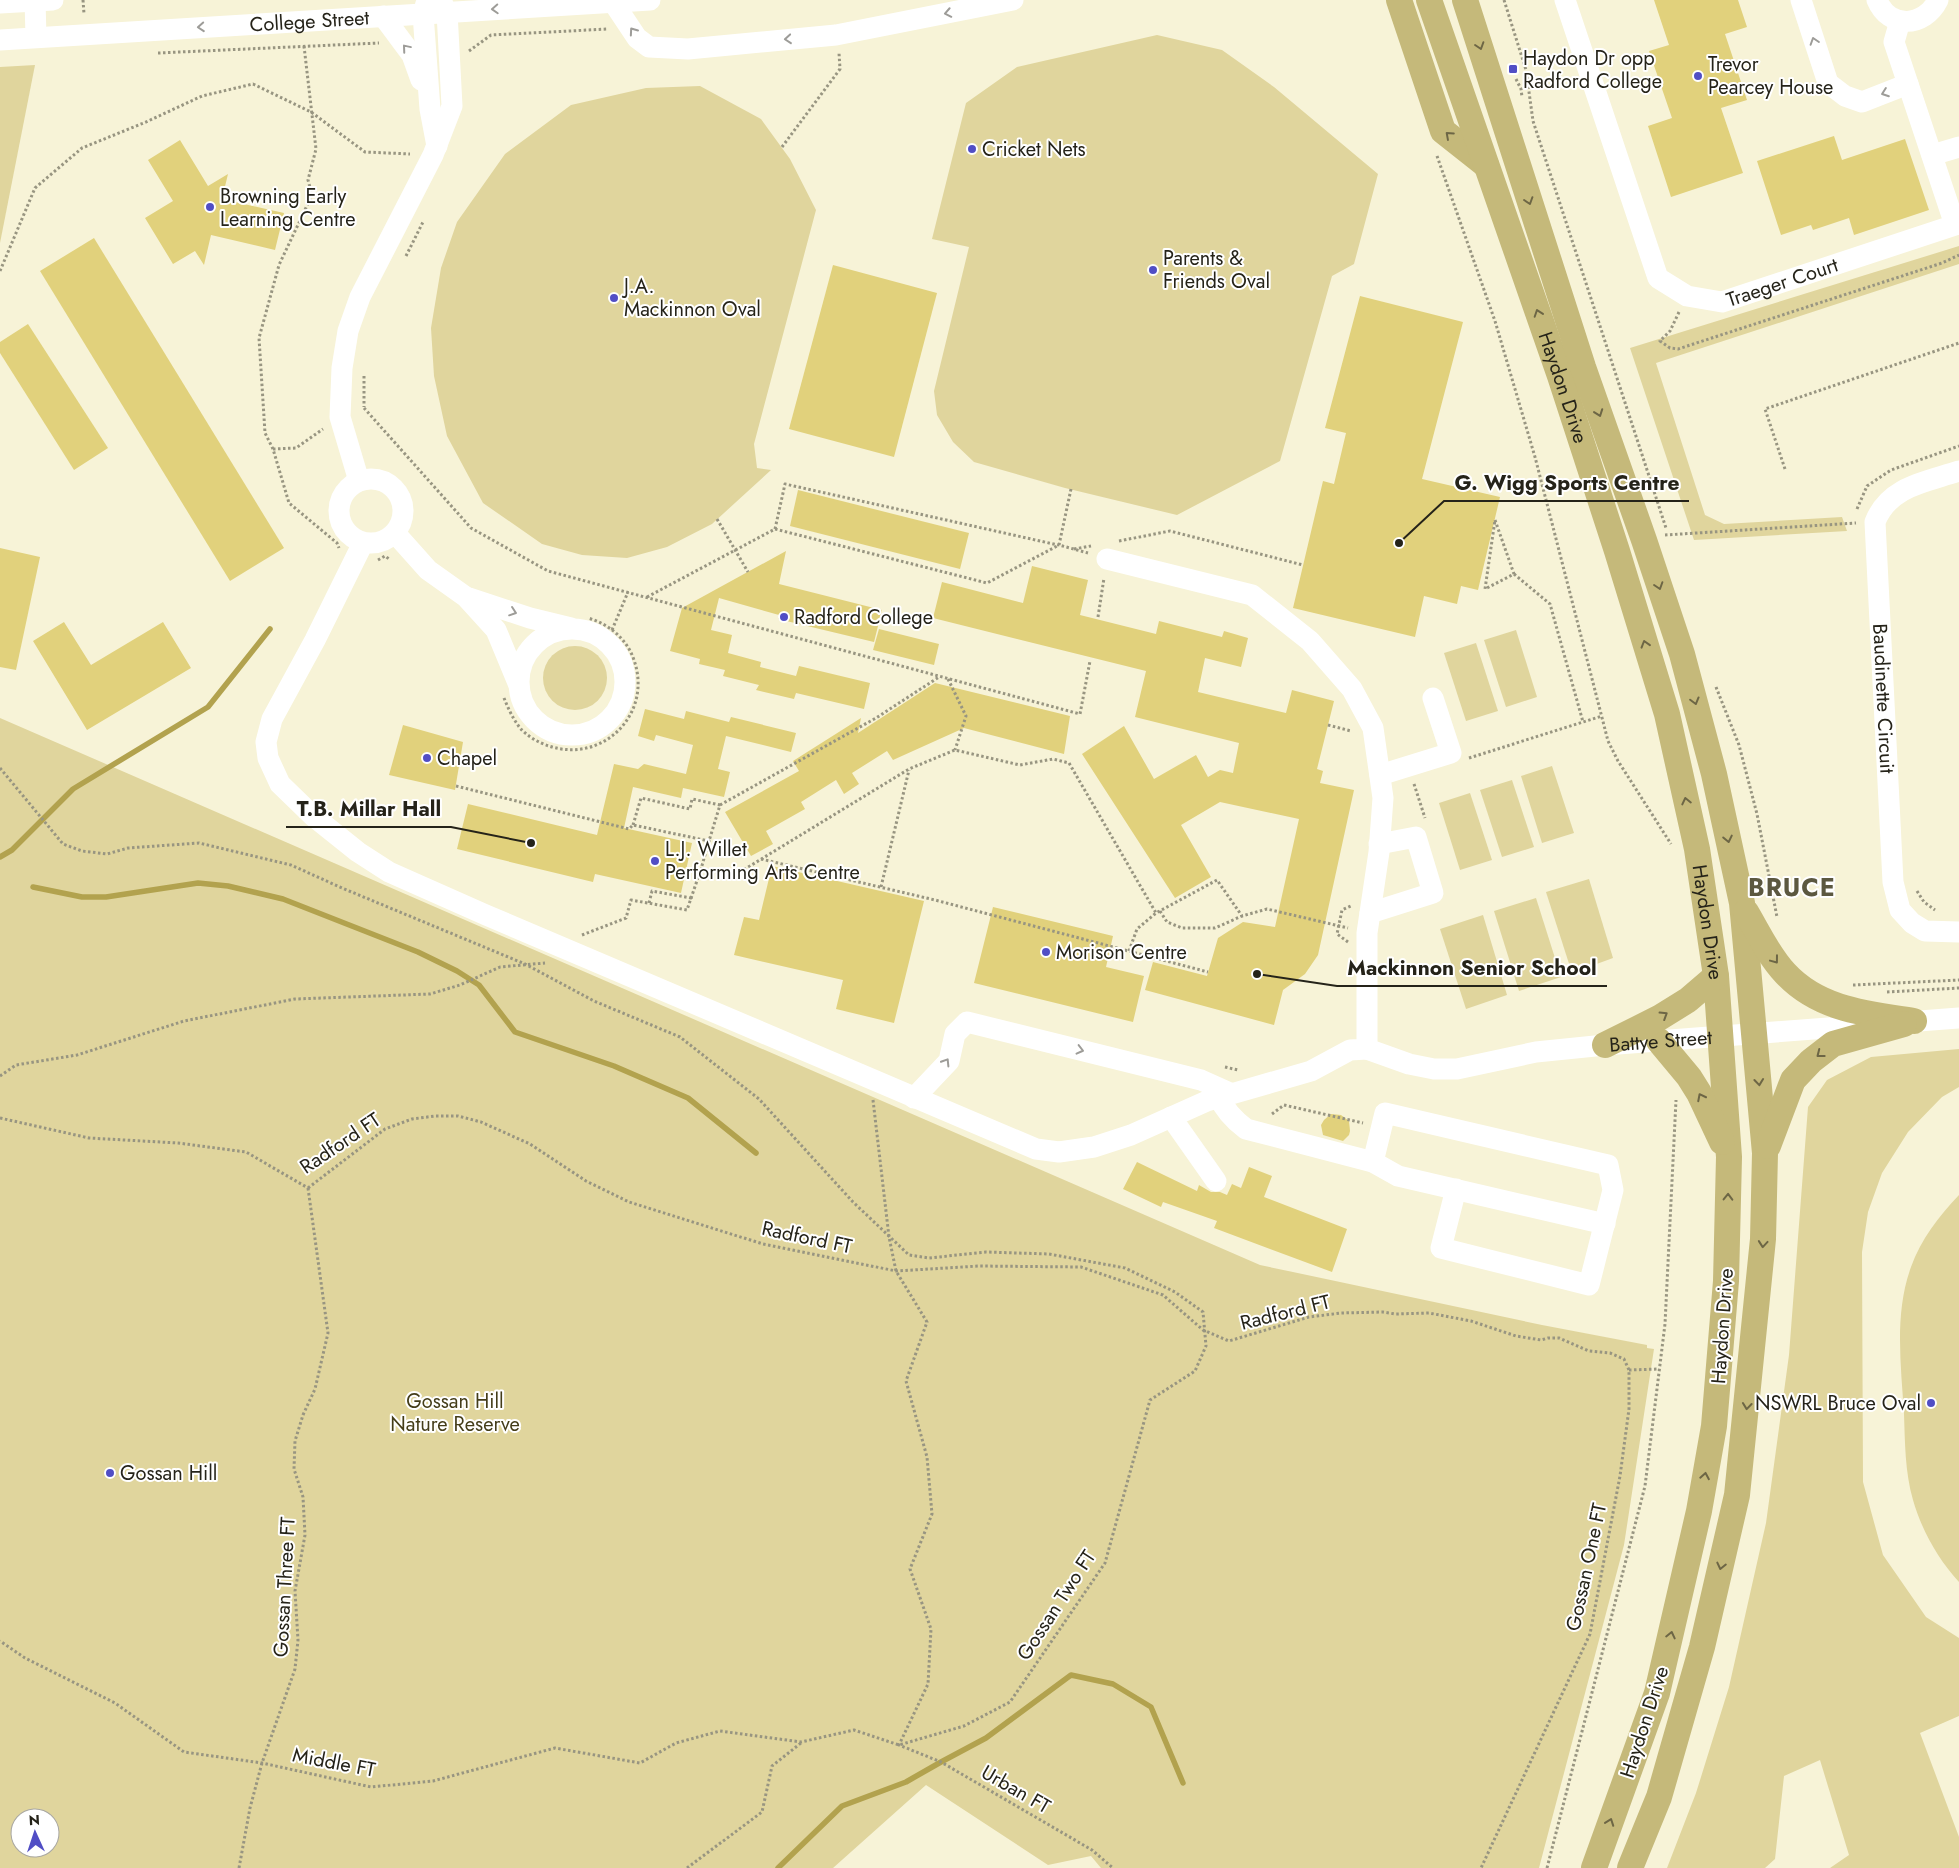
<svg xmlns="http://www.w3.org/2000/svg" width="1959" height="1868" font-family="Jost,sans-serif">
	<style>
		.green { fill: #e0d59d; fill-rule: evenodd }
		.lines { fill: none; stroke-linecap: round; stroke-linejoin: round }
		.stream { stroke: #b2a24e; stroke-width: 5.5 }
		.building { fill: #e1d17c }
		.path { stroke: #989581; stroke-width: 3; stroke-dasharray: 2.5 2.5; stroke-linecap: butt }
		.minor { stroke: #fff; stroke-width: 21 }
		.major { stroke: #c5b97a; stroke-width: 26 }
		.oneway { stroke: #9d9c98 }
		.oneway2 { stroke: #6d6645 }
		.poi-dot { fill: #514ec5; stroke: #fff; stroke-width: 2 }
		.labels { text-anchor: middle; stroke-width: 4; stroke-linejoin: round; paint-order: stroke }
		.street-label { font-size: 20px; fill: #252319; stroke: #fff }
		.poi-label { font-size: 20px; fill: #252319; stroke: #fff; text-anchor: start }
		.park-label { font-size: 20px; fill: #443d19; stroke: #fff }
		.district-label { font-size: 25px; font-weight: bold; letter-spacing: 1px; fill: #5c5840; stroke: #fff }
		.leader { fill: none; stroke: #252319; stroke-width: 2 }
		.callout-dot { fill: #252319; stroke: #fff; stroke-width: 2 }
		.callout-label { font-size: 21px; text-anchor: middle; font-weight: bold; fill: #252319; stroke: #fff; stroke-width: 4; stroke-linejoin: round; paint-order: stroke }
	</style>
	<rect width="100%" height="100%" fill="#f7f3d7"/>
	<g class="green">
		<polygon points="1157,35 1222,50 1274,87 1378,174 1354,264 1332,276 1280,461 1177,515 1065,488 974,462 953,442 937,415 934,391 969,247 932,239 966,103 1017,67"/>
		<polygon points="35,65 0,243 0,67"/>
		<polygon points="700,86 761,119 790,159 816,210 754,444 757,468 771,470 712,524 667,547 627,558 582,555 542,544 483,503 447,436 434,376 431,328 441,268 457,222 505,154 571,105 646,88"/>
		<polygon points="1959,246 1959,264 1656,363 1705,515 1724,524 1842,517 1847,531 1694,540 1630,348"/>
		<polygon points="1516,630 1537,697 1506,707 1484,640"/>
		<polygon points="1476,643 1498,711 1466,721 1444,653"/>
		<circle cx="575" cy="678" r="32"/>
		<path d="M0,718L1260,1265L1542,1325L1647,1345V1348L1654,1349L1624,1545L1539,1868H1101L1091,1856L1048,1865L926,1785L833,1868H0ZM20,1818H50V1848H20Z"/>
		<polygon points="1552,766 1574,833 1542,843 1521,776"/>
		<polygon points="1512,780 1534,847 1502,857 1480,790"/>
		<polygon points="1470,793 1492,860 1460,870 1439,803"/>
		<polygon points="1589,879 1613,958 1572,973 1546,892"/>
		<polygon points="1536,898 1561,977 1519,991 1494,911"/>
		<polygon points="1483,915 1507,995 1466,1009 1440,929"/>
		<polygon points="1959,1049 1959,1087 1942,1097 1908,1132 1882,1173 1868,1212 1862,1252 1863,1482 1883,1555 1926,1617 1959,1638 1959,1716 1920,1733 1959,1837 1959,1868 1830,1868 1849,1855 1820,1760 1784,1776 1775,1859 1765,1868 1667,1868 1696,1793 1729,1687 1766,1523 1789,1355 1808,1107 1827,1080 1871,1057"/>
		<path d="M1959,1195V1582C1938,1559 1922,1531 1913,1500C1905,1472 1905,1443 1904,1414C1901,1365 1894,1314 1911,1267C1921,1239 1939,1216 1959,1195Z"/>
	</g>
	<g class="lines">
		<g class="stream">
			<polyline points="0,857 12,850 73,789 208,707 270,629"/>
			<polyline points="33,887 82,897 106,897 198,883 228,886 283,899 418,952 457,971 479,985 515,1032 614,1066 688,1098 756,1153"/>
			<polyline points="778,1868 842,1806 906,1782 941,1762 986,1738 1071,1675 1113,1684 1151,1707 1183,1783"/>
		</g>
	</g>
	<g class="building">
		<polygon points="1654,0 1738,0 1747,27 1725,34 1747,100 1721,108 1743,173 1671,197 1648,126 1672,118 1649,51 1669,45"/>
		<polygon points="1834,136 1842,160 1905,139 1929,210 1854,235 1849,218 1813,230 1811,225 1781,235 1757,161"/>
		<polygon points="180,140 208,186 228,174 222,199 284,213 275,250 211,235 204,265 195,251 173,264 145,218 173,201 148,160"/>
		<polygon points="94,238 284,548 230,581 40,271"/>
		<polygon points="833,265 937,293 894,457 789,429"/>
		<polygon points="1360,296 1463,322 1422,479 1500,497 1478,590 1461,586 1457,604 1424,596 1415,637 1293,608 1323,481 1334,484 1346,433 1325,428"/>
		<polygon points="28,324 108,448 74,470 0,353 0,342"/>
		<polygon points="798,490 969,533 960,569 790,526"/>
		<polygon points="0,548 40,557 16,670 0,667"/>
		<polygon points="786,551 779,584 882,610 874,642 778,619 779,615 719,598 711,630 732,635 728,653 761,662 760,667 796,676 799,666 870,683 864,709 796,693 794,699 756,690 759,685 723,676 725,670 699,664 700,659 670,651 682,608"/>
		<polygon points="1032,566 1088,580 1080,615 1156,634 1159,621 1222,637 1224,631 1248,638 1241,667 1205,658 1198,692 1286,713 1292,690 1334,701 1317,769 1323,771 1320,783 1354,790 1318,955 1305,974 1283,990 1274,1025 1145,990 1153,962 1207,976 1218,938 1243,922 1275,927 1299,819 1220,802 1181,825 1211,877 1175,898 1082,754 1124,726 1154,779 1196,755 1208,777 1220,770 1233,773 1239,743 1135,717 1146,671 933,618 942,582 1023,603"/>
		<polygon points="64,622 91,665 163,622 191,668 87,730 33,641"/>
		<polygon points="879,629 939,644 934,665 873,650"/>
		<polygon points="935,683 1070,716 1064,754 964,728 893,760 887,751 852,773 859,784 844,794 836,780 801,802 805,809 766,831 773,844 751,856 725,812 799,771 793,761 861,718 858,733"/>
		<polygon points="645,709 684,719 686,711 729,722 731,717 796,733 791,752 726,736 718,769 730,772 724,797 683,788 681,798 633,787 624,828 692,843 681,893 595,874 593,882 457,849 468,804 597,835 614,764 638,769 644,764 686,774 693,745 656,735 654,741 638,736"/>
		<polygon points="403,725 463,742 455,790 389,775"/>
		<polygon points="772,866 924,901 894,1023 836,1009 843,980 734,955 744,917 759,920"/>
		<polygon points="993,907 1113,936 1106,967 1144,976 1133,1022 974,983"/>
		<polygon points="1331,1114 1341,1115 1349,1121 1350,1131 1349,1135 1343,1141 1323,1135 1321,1125 1324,1120"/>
		<polygon points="1137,1162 1197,1191 1199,1185 1211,1192 1220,1192 1227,1195 1232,1184 1241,1188 1249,1167 1272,1176 1264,1197 1347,1229 1332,1272 1214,1228 1217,1221 1163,1202 1161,1207 1123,1189"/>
	</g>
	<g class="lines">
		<g class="path">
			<polyline points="83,0 84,14"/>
			<polyline points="1504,0 1526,70 1533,121 1666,528"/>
			<polyline points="304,46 316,149 308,180 312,195 279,265 259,338 265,433 273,449 289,503 337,543 339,548"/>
			<polyline points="469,51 491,35 608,29"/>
			<polyline points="158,53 379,43"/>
			<polyline points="1516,79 1521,89 1522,97"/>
			<polyline points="782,147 840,69 839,53"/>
			<polyline points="1437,156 1495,321 1535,457 1608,741 1618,761 1671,844"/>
			<polyline points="406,256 423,222"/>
			<polyline points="0,271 35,188 82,148 146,122 202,96 253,84 311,112 365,152 410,154"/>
			<polyline points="1679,312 1670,331 1660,341 1670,348 1678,349 1942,263 1959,255"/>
			<polyline points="364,376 364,407"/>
			<polyline points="364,408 471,528 548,571 1080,714 1090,661"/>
			<polyline points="273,449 296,448 323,429"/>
			<polyline points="1785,469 1765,409 1959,343"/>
			<polyline points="1071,489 1059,545 1088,553"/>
			<polyline points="1857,509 1867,486 1891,470 1959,446"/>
			<polyline points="717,519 748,572"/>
			<polygon points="1495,520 1514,574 1485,589"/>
			<polyline points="775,529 785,484 1058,545"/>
			<polyline points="1665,535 1856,523"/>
			<polyline points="1119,541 1170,531 1303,565"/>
			<polyline points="1074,549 1091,546"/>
			<polyline points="378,560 385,556 389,559"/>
			<polyline points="1514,574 1550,604 1583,722"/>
			<polyline points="647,597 775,529 987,583 1059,545"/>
			<polyline points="1098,617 1104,578"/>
			<polyline points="612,630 628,592"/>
			<polyline points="948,679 966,716 955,750"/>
			<polyline points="1716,687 1739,745 1757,814 1777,917"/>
			<path d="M504,698C508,708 513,719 520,728C527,736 539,743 549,746C603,764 653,714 634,660C627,639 609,624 588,618"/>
			<polyline points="1328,725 1351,731"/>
			<polyline points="1469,758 1602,716"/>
			<polyline points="0,768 63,844 82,851 107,854 128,848 199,843 291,865 342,888 525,964 594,1001 680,1037 759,1099 853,1202 909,1255 929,1258 986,1252 1049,1254 1125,1268 1175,1292 1203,1312 1206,1346 1195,1371 1150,1400 1105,1563 1010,1702 964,1726 899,1745 854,1730 801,1742 720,1731 676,1743 640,1763 555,1748 433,1781 371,1787 262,1763 184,1752 115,1703 25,1658 0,1641"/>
			<polyline points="1414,784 1425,818"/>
			<polyline points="456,786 629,829 633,825 709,841 701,869"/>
			<polyline points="720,805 876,718 939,677"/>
			<polyline points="633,825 641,798 690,809 692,799 720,805 709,841"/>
			<polyline points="761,859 935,900 1208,972"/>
			<polyline points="881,887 909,770"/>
			<polyline points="1917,891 1924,902 1935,910"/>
			<polyline points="649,903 652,891 691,898 691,896"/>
			<polyline points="1160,911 1167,922 1182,928 1215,928 1242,916"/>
			<polyline points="582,935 626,918 631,900 687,910 701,869 729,874 745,869 909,769 955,750 1020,765 1053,759 1069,763 1156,913 1217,880 1242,916 1267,909 1348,928"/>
			<polyline points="1348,942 1337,934 1342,910 1351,906"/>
			<polyline points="1129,951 1137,929 1156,913"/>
			<polyline points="1853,985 1959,980"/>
			<polyline points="1887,992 1959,988"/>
			<polyline points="1225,1067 1238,1070"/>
			<polyline points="0,1076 16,1065 77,1055 184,1021 295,999 430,994 460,985 500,967 545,963"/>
			<polyline points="873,1100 889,1237 896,1271 927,1322 906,1381 927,1457 932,1514 910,1569 931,1629 928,1684 899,1745 941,1762 1092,1850 1113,1868"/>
			<polyline points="1272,1114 1284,1105 1363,1123"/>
			<polyline points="0,1118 89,1138 178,1143 246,1152 308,1188"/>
			<polyline points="308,1188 385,1129 412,1119 435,1116 458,1116 481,1122 530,1144 586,1181 629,1202 763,1244 896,1271 979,1266 1081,1267 1163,1295 1203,1330 1229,1341 1309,1317 1341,1313 1383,1312 1395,1314 1429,1313 1471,1321 1516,1336 1541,1340 1548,1338 1559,1338 1589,1351 1610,1353 1624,1359 1629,1370 1629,1409 1620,1476 1590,1634 1481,1868"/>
			<polyline points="1629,1370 1659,1369"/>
			<polyline points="239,1868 250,1808 262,1763 295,1669 298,1640 295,1591 305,1535 303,1497 294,1469 295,1441 303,1415 315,1389 328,1333 308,1188"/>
			<polyline points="687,1868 762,1812 772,1766 801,1743"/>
			<polyline points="1547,1868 1645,1486 1665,1324 1676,1100"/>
		</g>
		<g class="minor">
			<polyline points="35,0 36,37"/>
			<polyline points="427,0 423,14 430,109 437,146"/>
			<path id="s1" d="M1565,0L1658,278L1687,296L1722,302L1955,225L1894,42L1900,21"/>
			<polyline points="1801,0 1828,83 1845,96 1862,102 1908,84"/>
			<path d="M1877,0C1889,29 1924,28 1938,0"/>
			<polyline points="613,2 637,38 649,47 688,49 836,35 1013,0"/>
			<polyline points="0,3 53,0"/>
			<polyline points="383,16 412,55 421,80"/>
			<path id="s2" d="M0,40L650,0"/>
			<polyline points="1932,155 1959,147"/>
			<path id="s3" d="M1959,471C1926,482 1889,486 1875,522L1893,882L1900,910L1912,923L1925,931L1959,932"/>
			<circle cx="371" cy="511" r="32"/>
			<polyline points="359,481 340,417 342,368 348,331 360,297 433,155 452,106 447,12 441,1"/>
			<polyline points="395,533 428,570 466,597 496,630 518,683"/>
			<polyline points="363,543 315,640 272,719 266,742 268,758 280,784 313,816 358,852 389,872 486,915 1036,1149 1059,1152 1094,1147 1131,1135 1207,1101 1311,1071 1350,1050 1367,1049 1367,933 1379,852 1383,798 1373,728 1352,689 1310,641 1252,595 1107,559"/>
			<polyline points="469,598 530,618 571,628"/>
			<circle cx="572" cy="682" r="53"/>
			<polyline points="1380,775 1451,753 1433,698"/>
			<polyline points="1370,913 1433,893 1416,837 1379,844"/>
			<path id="s4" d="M1367,1049L1409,1064L1434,1069H1457L1536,1052L1605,1045L1959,1018"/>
			<path d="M1219,1097C1225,1111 1234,1120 1246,1129L1373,1162L1398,1176L1605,1224"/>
			<polyline points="914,1098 949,1061 955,1034 967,1022 1201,1080 1230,1093"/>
			<polyline points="1171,1117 1216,1181"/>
			<polyline points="1373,1162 1385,1113 1608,1165 1613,1190 1589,1285 1441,1248 1456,1189"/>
		</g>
		<g class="major">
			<polyline points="1399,0 1443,131 1486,165"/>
			<path id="s5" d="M1429,0L1560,376L1617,551L1667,714L1697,849L1716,976L1729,1157L1726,1281L1714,1426L1699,1511L1657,1693L1594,1868"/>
			<polyline points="1465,0 1583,367 1644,540 1682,654 1714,774 1742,903 1765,1153 1763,1239 1737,1495 1702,1647 1659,1797 1630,1868"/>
			<path d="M1746,912C1758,932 1768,955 1785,973C1819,1010 1868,1014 1914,1021"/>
			<polyline points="1659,1041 1689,1077 1699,1093 1722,1142"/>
			<polyline points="1605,1045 1659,1018 1688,1000 1716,976"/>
			<polyline points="1768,1146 1793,1080 1811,1061 1833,1044 1904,1024"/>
		</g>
	</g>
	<defs><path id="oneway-chevron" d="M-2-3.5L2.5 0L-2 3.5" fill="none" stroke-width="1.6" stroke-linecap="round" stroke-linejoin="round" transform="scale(1.25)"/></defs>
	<g class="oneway">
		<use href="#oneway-chevron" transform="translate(495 9) rotate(177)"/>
		<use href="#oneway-chevron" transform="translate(948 13) rotate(169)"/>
		<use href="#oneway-chevron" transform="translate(201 27) rotate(176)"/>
		<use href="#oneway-chevron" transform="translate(633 31) rotate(-125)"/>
		<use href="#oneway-chevron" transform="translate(788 39) rotate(175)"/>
		<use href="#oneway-chevron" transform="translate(1814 41) rotate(-108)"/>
		<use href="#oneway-chevron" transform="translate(406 48) rotate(-130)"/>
		<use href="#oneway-chevron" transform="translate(1885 93) rotate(160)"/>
		<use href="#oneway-chevron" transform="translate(513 612) rotate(19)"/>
		<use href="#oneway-chevron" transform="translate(1080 1050) rotate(14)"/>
		<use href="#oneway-chevron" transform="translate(946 1062) rotate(-58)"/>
	</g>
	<g class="oneway2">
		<use href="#oneway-chevron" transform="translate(1480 46) rotate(72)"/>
		<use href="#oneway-chevron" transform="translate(1449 135) rotate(-138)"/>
		<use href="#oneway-chevron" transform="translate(1529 201) rotate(72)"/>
		<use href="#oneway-chevron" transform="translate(1538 313) rotate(-109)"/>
		<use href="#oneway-chevron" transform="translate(1599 413) rotate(70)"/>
		<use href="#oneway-chevron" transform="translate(1659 586) rotate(72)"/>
		<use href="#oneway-chevron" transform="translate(1645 644) rotate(-107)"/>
		<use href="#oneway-chevron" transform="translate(1695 701) rotate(75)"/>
		<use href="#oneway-chevron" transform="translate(1686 801) rotate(-103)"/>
		<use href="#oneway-chevron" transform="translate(1728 839) rotate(78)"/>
		<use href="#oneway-chevron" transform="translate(1775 960) rotate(53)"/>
		<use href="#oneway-chevron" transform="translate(1664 1015) rotate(-32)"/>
		<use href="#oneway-chevron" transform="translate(1820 1054) rotate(142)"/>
		<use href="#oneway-chevron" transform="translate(1759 1082) rotate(84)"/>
		<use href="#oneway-chevron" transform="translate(1701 1097) rotate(-117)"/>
		<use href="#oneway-chevron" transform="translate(1728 1197) rotate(-89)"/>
		<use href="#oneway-chevron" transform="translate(1763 1244) rotate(95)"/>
		<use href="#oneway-chevron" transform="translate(1747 1406) rotate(96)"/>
		<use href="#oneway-chevron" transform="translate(1705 1476) rotate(-80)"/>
		<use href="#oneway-chevron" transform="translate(1721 1566) rotate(103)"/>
		<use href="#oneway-chevron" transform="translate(1671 1635) rotate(-77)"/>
		<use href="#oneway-chevron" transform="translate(1610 1822) rotate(-70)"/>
	</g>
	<g class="poi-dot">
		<rect x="1508" y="64" width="10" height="10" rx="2.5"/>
		<circle cx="1698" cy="76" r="5"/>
		<circle cx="972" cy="149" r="5"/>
		<circle cx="210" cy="207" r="5"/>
		<circle cx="1153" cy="270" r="5"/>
		<circle cx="614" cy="298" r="5"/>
		<circle cx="784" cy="617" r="5"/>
		<circle cx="427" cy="758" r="5"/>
		<circle cx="655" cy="861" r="5"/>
		<circle cx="1046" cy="952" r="5"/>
		<circle cx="1931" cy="1403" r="5"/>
		<circle cx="110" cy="1473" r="5"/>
	</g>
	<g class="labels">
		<g class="street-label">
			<text dy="7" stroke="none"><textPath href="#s2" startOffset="310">College Street</textPath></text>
			<text dy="7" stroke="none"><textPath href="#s1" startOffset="426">Traeger Court</textPath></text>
			<text dy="7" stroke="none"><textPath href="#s5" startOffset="410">Haydon Drive</textPath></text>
			<text dy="7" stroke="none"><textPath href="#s3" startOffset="279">Baudinette Circuit</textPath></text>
			<text dy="7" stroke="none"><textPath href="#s5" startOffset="965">Haydon Drive</textPath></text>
			<text dy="7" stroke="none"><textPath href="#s4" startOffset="299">Battye Street</textPath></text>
			<text transform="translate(340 1143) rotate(-34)" y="7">Radford FT</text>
			<text transform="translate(807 1237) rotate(12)" y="7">Radford FT</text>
			<text transform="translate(1285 1312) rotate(-14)" y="7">Radford FT</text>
			<text transform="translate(1722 1326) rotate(-86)" y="7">Haydon Drive</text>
			<text transform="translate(1586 1567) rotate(-78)" y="7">Gossan One FT</text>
			<text transform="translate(284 1587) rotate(-87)" y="7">Gossan Three FT</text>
			<text transform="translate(1056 1605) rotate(-57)" y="7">Gossan Two FT</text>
			<text transform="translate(1644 1722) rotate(-72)" y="7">Haydon Drive</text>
			<text transform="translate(334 1762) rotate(11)" y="7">Middle FT</text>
			<text transform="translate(1016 1789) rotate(30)" y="7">Urban FT</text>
		</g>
		<g class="poi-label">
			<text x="1523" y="65">Haydon Dr opp<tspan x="1523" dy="23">Radford College</tspan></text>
			<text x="1708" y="71">Trevor<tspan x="1708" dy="23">Pearcey House</tspan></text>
			<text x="982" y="156">Cricket Nets</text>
			<text x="220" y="203">Browning Early<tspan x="220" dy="23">Learning Centre</tspan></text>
			<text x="1163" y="265">Parents &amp;<tspan x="1163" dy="23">Friends Oval</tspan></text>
			<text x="624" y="293">J.A.<tspan x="624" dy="23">Mackinnon Oval</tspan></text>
			<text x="794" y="624">Radford College</text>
			<text x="437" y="765">Chapel</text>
			<text x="665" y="856">L.J. Willet<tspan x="665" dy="23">Performing Arts Centre</tspan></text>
			<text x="1056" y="959">Morison Centre</text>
			<text x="1921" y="1410" text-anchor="end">NSWRL Bruce Oval</text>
			<text x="120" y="1480">Gossan Hill</text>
		</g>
		<g class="park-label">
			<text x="455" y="1408">Gossan Hill<tspan x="455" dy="23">Nature Reserve</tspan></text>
		</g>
		<g class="district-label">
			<text x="1792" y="896">BRUCE</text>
		</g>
	</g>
	<path class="leader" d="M1399 543L1444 501H1689M531 843L451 827H286M1257 974L1337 986H1607"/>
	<g class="callout-dot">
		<circle cx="1399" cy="543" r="5"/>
		<circle cx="531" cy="843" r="5"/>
		<circle cx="1257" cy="974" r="5"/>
	</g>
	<g class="callout-label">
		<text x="1567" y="490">G. Wigg Sports Centre</text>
		<text x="369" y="816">T.B. Millar Hall</text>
		<text x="1472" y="975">Mackinnon Senior School</text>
	</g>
	<g transform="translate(35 1833) rotate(357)"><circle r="24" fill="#ffffff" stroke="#a8a7a3"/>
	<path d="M0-4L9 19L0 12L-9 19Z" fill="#514ec5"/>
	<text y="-8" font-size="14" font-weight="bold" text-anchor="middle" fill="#252319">N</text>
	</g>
</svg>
